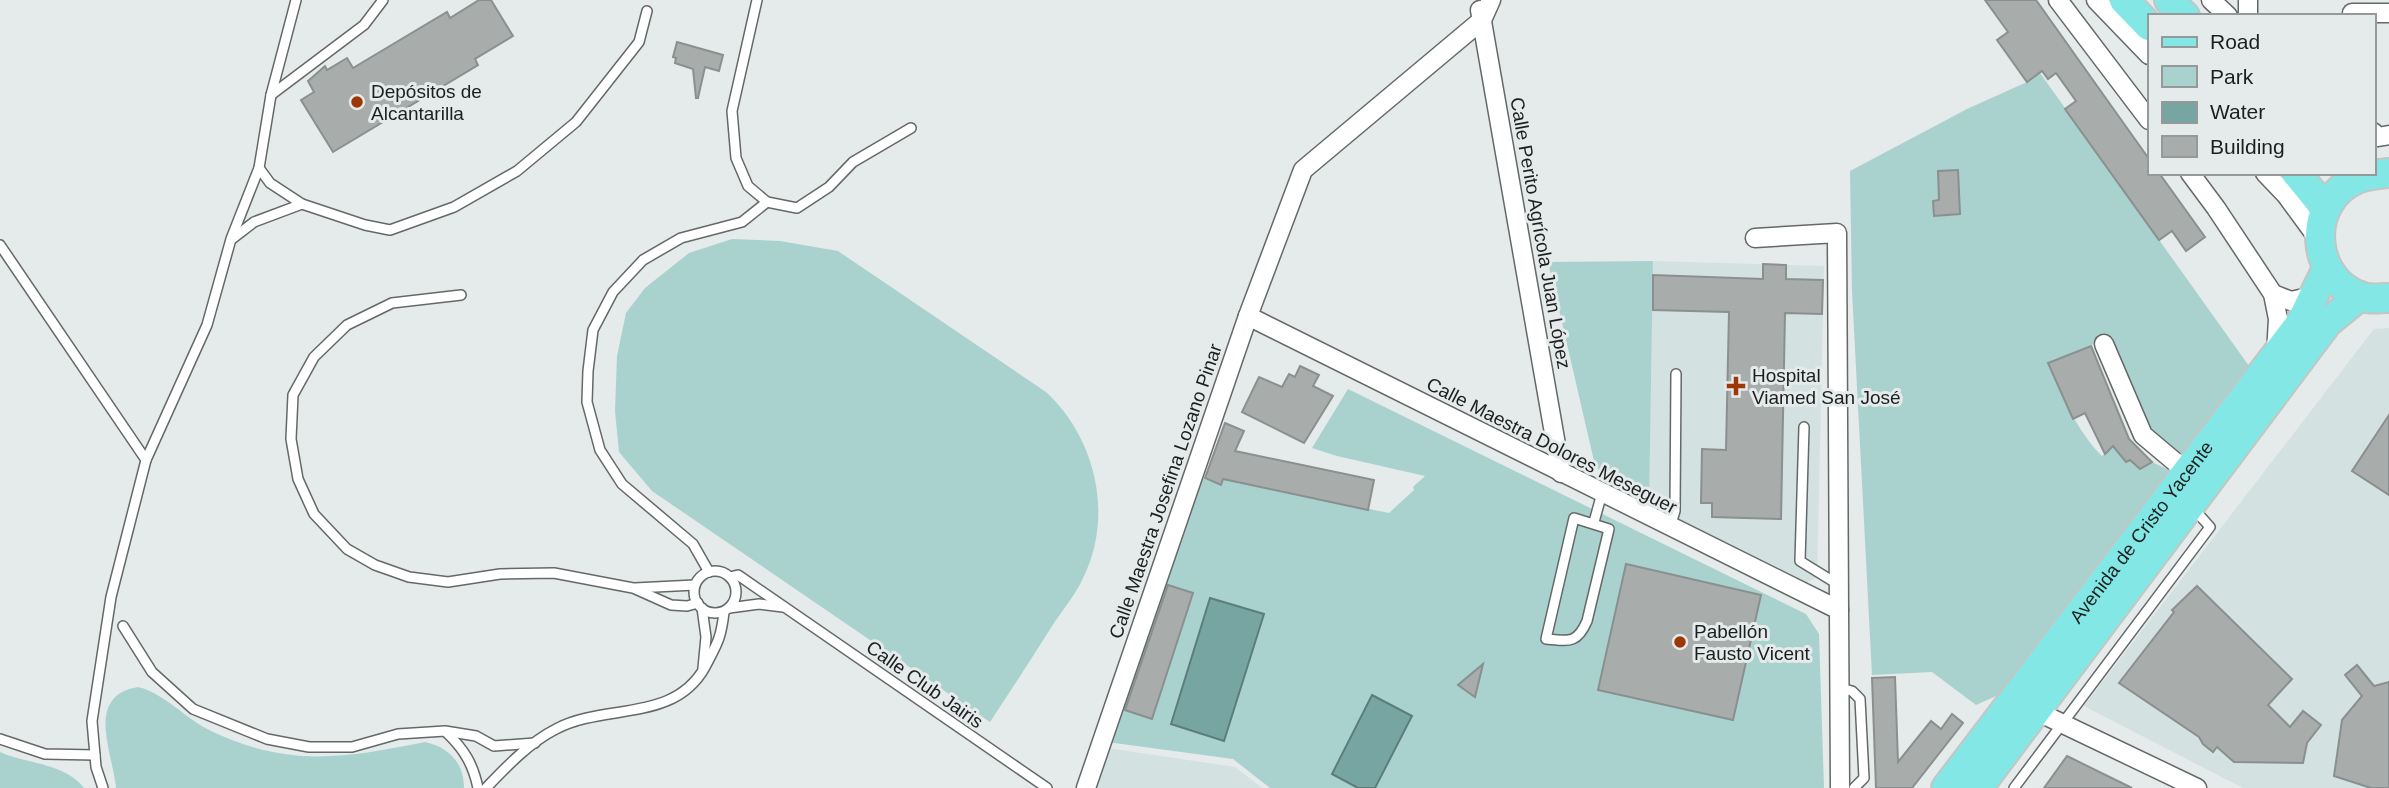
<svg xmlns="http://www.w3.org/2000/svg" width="2389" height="788" font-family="Helvetica,sans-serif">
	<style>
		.built { fill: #d3e1e0 }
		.green { fill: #a9d2cf }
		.water { fill: #77a5a2; stroke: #5c7d7b; stroke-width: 2 }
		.building { fill: #a8adac; stroke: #8a8f8f; stroke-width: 2 }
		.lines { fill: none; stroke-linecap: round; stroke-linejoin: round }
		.lane-casing { stroke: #646968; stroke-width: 12 }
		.street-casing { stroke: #646968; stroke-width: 21 }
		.primary-casing { stroke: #c4c5c5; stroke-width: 32 }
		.lane { stroke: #fff; stroke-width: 9 }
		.street { stroke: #fff; stroke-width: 18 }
		.primary { stroke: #83e8e5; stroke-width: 28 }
		.poi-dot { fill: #9d3806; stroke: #e5eaea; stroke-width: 2.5 }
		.labels { text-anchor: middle; stroke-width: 6; stroke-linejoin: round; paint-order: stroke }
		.poi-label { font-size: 19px; fill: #1d1f1f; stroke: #e5eaea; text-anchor: start }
		.street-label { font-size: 19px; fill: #1d1f1f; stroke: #e5eaea }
	</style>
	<rect width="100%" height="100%" fill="#e5eaea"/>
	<g class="built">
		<polygon points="1653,261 1824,266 1817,577 1806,583 1649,507"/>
		<polygon points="2389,328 2389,788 2243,788 2084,706 2374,329"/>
		<polygon points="1107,748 1235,767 1262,788 1093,788"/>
	</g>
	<g class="green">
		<path d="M2040,73L2254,373L2187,463L2157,438L2140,419L2110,337L2048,363C2064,397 2075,429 2102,456L2113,446L2126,462L2130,460L2140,469L2152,462L2177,474L2005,692L1976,705L1932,672L1872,675L1852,291L1850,171L1967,109L2027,82Z"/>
		<path d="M732,239L780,241L838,251L1046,392C1096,438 1114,516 1083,578C1076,594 1064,608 1054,623C1033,656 1012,689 990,722L652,491L619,452L615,411L617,356L626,313L645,288L689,253Z"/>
		<path d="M1653,261L1649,507C1627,495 1605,486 1594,461L1548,262Z"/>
		<polygon points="1348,389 1806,614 1819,634 1824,788 1270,788 1233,759 1107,742 1197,476 1221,485 1224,479 1389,513 1414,490 1413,487 1425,476 1337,456 1312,448"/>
		<path d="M138,687C164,693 186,719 211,731C289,768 344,758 425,742C449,747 464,763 464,788H116C113,753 84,696 138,687Z"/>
		<path d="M0,752C27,764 65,763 84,788H0Z"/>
	</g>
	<g class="water">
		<polygon points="1210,598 1264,614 1224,741 1171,724"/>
		<polygon points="1372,695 1412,716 1375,788 1358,788 1332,774"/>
	</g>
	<g class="building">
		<polygon points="479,0 491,0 513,36 475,59 478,65 333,152 301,100 314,92 308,81 325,66 327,70 347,58 353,68 447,12 450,18"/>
		<polygon points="1985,0 2036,0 2149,159 2149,173 2159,173 2205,237 2186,251 2172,231 2159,240 2065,109 2076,101 2056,73 2048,79 2042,71 2027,82 1997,40 2008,32"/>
		<polygon points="677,42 723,55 719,71 705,67 698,98 696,98 693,69 675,63 676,58 673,57"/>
		<polygon points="1958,170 1960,214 1934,216 1933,201 1939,200 1938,171"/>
		<polygon points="1763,264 1786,265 1786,279 1823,280 1822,314 1785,313 1781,519 1712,517 1712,503 1701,503 1702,449 1726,450 1729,312 1653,310 1653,275 1763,279"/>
		<polygon points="2091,346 2129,439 2152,462 2140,469 2130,460 2126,462 2113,446 2105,454 2085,413 2073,419 2048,363"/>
		<polygon points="1300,366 1319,375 1313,386 1333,396 1304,443 1242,412 1259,377 1282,387 1289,374 1295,377"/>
		<polygon points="2389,415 2389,495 2352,471"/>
		<polygon points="1225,423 1244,431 1235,451 1374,480 1368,510 1223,479 1221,485 1205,478"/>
		<polygon points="1626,564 1761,595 1733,720 1598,690"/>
		<polygon points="1168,585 1193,593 1152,719 1125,710"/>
		<polygon points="2197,586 2292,679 2268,705 2290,727 2303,711 2321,725 2307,743 2303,763 2234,762 2217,747 2213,752 2203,744 2199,737 2119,683 2174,612 2172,610"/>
		<polygon points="1483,664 1475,697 1458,685"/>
		<polygon points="2357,665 2374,686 2389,682 2389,788 2371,788 2334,776 2342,720 2362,696 2345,675"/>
		<polygon points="1895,677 1898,762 1931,721 1941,729 1952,714 1963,723 1912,788 1876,788 1872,678"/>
		<polygon points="2067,756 2132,788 2044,788"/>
	</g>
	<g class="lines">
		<defs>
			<g id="lane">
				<polyline points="757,0 732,111 736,158 748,186 767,202 797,208 829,187 853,162 911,128"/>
				<polyline points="271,95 364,25 383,0"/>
				<polyline points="259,168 270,183 302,204 365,225 390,230 454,207 517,171 576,122 639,42 647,11"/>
				<polyline points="232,239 254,222 302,204"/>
				<polyline points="0,245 146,460"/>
				<polyline points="461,295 392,303 347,325 314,357 293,395 291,439 298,479 314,514 347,549 375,565 409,577 448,582 500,574 554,573 633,588 671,605 687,606 698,603"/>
				<polyline points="1804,427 1800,561 1839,585"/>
				<path d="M1574,518L1609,529L1587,621C1577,644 1569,641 1546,639Z"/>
				<polyline points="1594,522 1602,493"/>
				<polyline points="1670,527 1675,511 1676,374"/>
				<circle cx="715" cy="592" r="21"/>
				<polyline points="709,572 693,544 622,484 600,450 587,402 588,371 593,330 613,292 643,260 681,238 742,222 767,202"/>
				<polyline points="730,577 738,575 1047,788"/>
				<polyline points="635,588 695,585"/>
				<polyline points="702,608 706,637 703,668"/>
				<polyline points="729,608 759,604 783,607"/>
				<polyline points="123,626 152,672 193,709 267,739 309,747 352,747 398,734 445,731 476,736 494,746 535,743"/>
				<polyline points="1840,688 1852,691 1860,699 1864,778 1854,788"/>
				<path d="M446,732C464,749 473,764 478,788"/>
				<polyline points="0,739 45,754 95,755"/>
				<polyline points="103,788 96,767 92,721 111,597 146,460 207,325 231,239 259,168 271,95 296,0"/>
				<path d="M486,788C506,767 530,742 556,729C605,703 674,723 705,667C717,644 721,639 724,612"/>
				<polyline points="2014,788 2210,527 2193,508"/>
			</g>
			<g id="street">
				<polyline points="2058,0 2149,120"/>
				<polyline points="2096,0 2149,55"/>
				<polyline points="2211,0 2228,16"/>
				<polyline points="1480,10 1561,473"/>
				<polyline points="2352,13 2389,13"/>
				<polyline points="2248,16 2248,0"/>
				<polyline points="2373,132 2378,137 2389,135"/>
				<polyline points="2190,173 2216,208 2273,294 2278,319 2276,353"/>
				<polyline points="2265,173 2286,195 2319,240"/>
				<polyline points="1755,238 1837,233 1839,610"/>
				<polyline points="2273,294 2291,301 2313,296"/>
				<polyline points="1248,316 1839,610 1840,788"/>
				<polyline points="2104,344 2143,435 2187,472"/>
				<polyline points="2036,711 2197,788"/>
				<polyline points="1086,788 1248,316 1303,170 1482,20 1491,0"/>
			</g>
			<g id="primary">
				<polyline points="2124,0 2149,26"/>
				<polyline points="2169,0 2185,16"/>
				<polyline points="2296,173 2325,208"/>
				<path d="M2389,173C2378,174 2367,175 2357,179C2305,201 2309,279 2362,297C2371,300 2380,298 2389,298"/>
				<path id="s1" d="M1946,788L2301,322L2327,268"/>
				<polyline points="1978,788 2328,322 2360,296"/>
			</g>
		</defs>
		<use href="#lane" class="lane-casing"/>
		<use href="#street" class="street-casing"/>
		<use href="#primary" class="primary-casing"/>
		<use href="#lane" class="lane"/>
		<use href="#street" class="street"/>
		<use href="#primary" class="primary"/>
	</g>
	<g class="poi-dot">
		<circle cx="357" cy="102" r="7"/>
		<path d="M1732.5 375.5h7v7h7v7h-7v7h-7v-7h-7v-7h7z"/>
		<circle cx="1680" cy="642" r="7"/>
	</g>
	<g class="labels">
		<g class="poi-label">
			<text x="371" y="98">Depósitos de<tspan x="371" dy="22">Alcantarilla</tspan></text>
			<text x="1752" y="382">Hospital<tspan x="1752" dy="22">Viamed San José</tspan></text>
			<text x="1694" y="638">Pabellón<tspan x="1694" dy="22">Fausto Vicent</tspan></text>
		</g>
		<g class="street-label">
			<text transform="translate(1541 233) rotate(80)" y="7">Calle Perito Agrícola Juan López</text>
			<text transform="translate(1552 445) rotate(27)" y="7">Calle Maestra Dolores Meseguer</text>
			<text transform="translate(1165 491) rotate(-71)" y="7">Calle Maestra Josefina Lozano Pinar</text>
			<text dy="7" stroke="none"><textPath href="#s1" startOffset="322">Avenida de Cristo Yacente</textPath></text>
			<text transform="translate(925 684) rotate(35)" y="7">Calle Club Jairis</text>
		</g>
	</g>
	<rect x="2148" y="14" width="228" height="161" fill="#e5eaea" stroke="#959999" stroke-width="2"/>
	<rect x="2162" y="37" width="35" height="10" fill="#83e8e5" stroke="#959999" stroke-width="2"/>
	<text x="2210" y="49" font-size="21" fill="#1d1f1f">Road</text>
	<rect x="2162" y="66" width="35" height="21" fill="#a9d2cf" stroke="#959999" stroke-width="2"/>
	<text x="2210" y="84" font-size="21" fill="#1d1f1f">Park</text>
	<rect x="2162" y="102" width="35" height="21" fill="#77a5a2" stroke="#959999" stroke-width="2"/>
	<text x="2210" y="119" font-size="21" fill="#1d1f1f">Water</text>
	<rect x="2162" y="136" width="35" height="21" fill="#a8adac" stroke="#959999" stroke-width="2"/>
	<text x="2210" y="154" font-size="21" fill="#1d1f1f">Building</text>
</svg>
